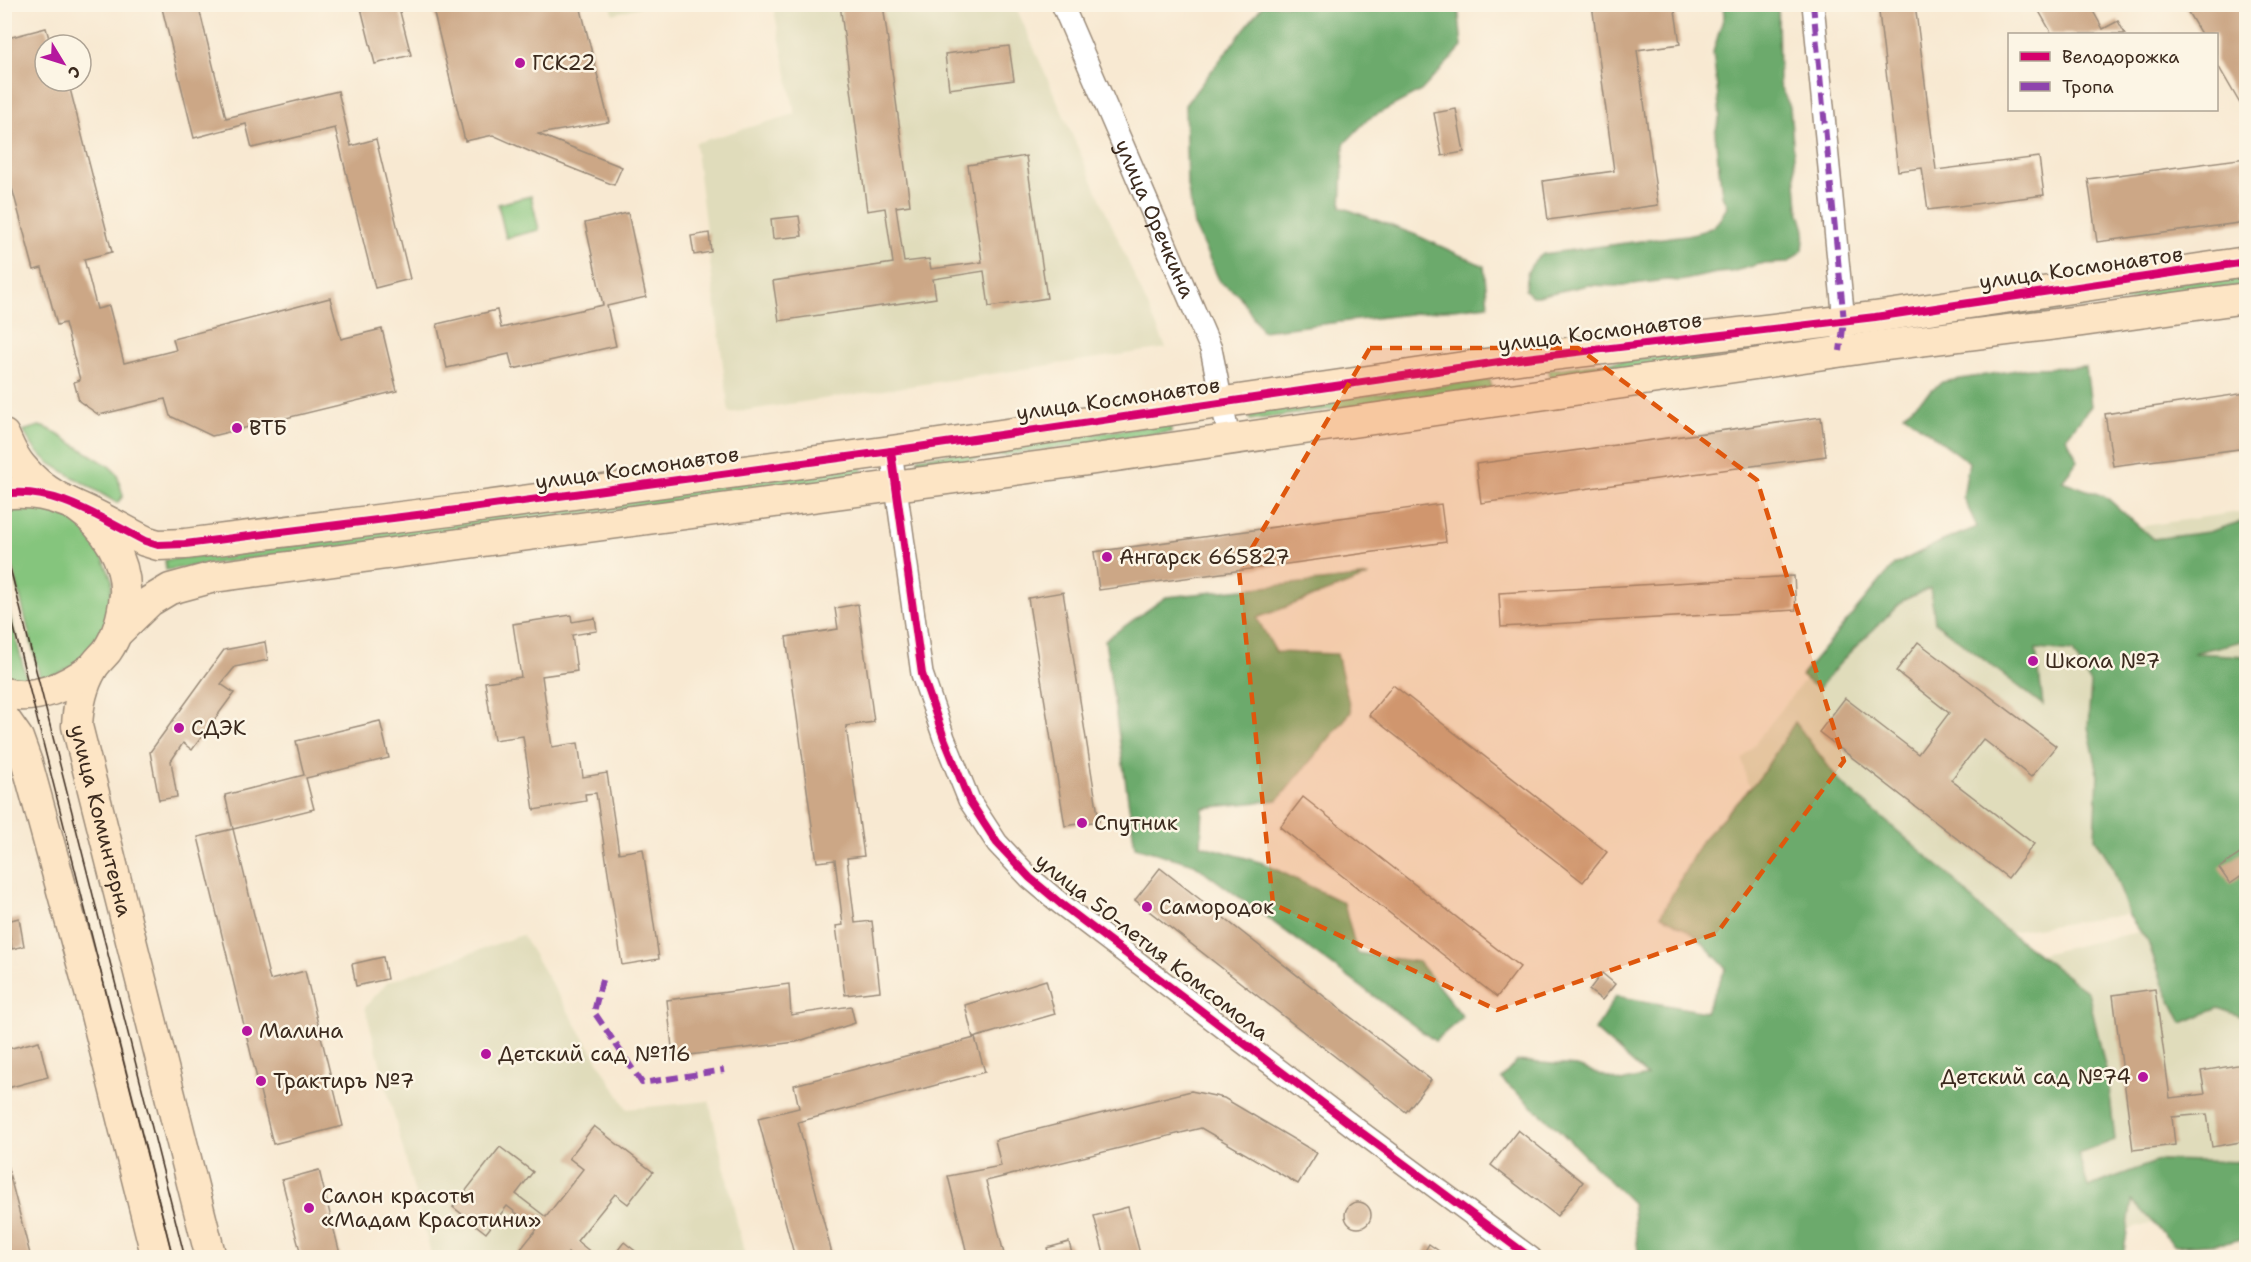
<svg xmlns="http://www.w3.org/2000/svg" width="2251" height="1262" font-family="'Shantell Sans',sans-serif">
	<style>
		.built { fill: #e0dcbb }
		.green { fill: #85c57d; stroke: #60784e; stroke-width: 1.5 }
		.forest { fill: #6caa6c; stroke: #546a45; stroke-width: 1.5 }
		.building { fill: #cca786 }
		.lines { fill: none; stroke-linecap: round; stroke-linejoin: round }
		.street-casing { stroke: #9a8a78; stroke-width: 24 }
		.secondary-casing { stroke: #9a8a78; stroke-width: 33 }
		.street { stroke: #fff; stroke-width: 21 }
		.secondary { stroke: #fde5c5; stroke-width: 30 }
		.tram { stroke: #3b2a1e; stroke-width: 1.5 }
		.quiet { stroke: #8e44ad; stroke-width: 6; stroke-dasharray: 12 6; stroke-linecap: butt }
		.cycleway-casing { stroke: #fcf5e5; stroke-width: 11 }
		.cycleway { stroke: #d6006c; stroke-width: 8 }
		.marked { fill: #df570d; fill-opacity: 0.2; stroke: #df570d; stroke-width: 4.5; stroke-dasharray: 12 8; stroke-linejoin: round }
		.poi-dot { fill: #b5179e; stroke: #fcf5e5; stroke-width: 2 }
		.labels { text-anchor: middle; stroke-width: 5; stroke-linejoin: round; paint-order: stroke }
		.poi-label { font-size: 21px; fill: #3b2a1e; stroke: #fcf5e5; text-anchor: start }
		.street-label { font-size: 21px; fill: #3b2a1e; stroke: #fcf5e5 }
	</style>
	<rect width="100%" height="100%" fill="#fcf5e5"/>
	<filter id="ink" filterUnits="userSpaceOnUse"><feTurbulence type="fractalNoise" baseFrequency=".0167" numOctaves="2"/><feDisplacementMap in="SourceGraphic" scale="12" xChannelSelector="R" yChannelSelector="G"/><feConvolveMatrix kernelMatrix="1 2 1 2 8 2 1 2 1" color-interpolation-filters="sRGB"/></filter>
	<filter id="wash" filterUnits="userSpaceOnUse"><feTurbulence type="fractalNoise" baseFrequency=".008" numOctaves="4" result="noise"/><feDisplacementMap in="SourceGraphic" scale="24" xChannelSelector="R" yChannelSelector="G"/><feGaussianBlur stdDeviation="1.35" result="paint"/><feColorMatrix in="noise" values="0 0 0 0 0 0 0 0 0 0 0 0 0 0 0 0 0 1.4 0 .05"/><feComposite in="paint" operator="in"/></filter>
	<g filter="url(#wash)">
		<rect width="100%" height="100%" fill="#f8e9d2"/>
		<g class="built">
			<polygon points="611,4 647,4 647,5 613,14"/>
			<polygon points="773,5 1015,5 1166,348 729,413 695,143 795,114"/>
			<polygon points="2246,511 2246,850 2200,903 1970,938 1747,783 1742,760 1896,562"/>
			<polygon points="2246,907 2246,1198 2087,1241 2028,957"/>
			<polygon points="522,935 627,1109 709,1101 745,1257 436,1257 431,1254 365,1007 388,982"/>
		</g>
		<g class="green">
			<polygon points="531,196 539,230 506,238 498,204"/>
			<polygon points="2246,273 2246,285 1859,339 1858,328"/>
			<polygon points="1810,337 1811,345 1550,379 1549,370"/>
			<polygon points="1490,379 1491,388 1250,420 1248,411"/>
			<polygon points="1170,423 1171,432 919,467 918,458"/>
			<polygon points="39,426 49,429 109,466 117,474 123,496 117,503 51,464 36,451 23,431"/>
			<polygon points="861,466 863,477 166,570 165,560"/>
			<polygon points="30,505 72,519 95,539 112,580 108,625 83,661 41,682 5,535 4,508"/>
			<polygon points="4,592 28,685 5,682"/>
		</g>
		<g class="forest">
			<polygon points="1263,5 1458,5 1462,47 1421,91 1368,119 1344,144 1341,207 1416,235 1484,266 1488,305 1262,331 1239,295 1220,282 1194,225 1187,185 1185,105"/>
			<path d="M1723,5H1778L1779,84L1790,107L1798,207L1805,230L1803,250L1788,263L1760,264L1731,272L1717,273L1680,281L1667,280L1616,286L1588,285L1538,296H1532L1525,290C1526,273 1528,265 1543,254L1686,235C1710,230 1717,229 1727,206L1722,195L1715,133L1720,116L1713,52L1724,16Z"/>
			<polygon points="2086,367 2091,406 2066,437 2078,460 2062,481 2106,497 2153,539 2208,532 2246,520 2246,640 2193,653 2246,656 2246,1018 2218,1008 2182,1023 2164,987 2148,942 2129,916 2112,865 2095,838 2098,773 2088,727 2091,684 2073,652 2036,649 2043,705 1935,622 1930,588 1904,600 1847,655 1818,689 1801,676 1894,565 1938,543 1977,527 1963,497 1969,462 1904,414 1942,382 2029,368"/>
			<polygon points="1369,576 1257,618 1276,652 1337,654 1351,712 1278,800 1203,808 1201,845 1263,863 1344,903 1357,953 1419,962 1463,1017 1435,1041 1194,864 1135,847 1105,640 1166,597"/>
			<polygon points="1795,722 1840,782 1948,874 1990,918 2088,992 2108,1079 2115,1140 2078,1154 2088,1187 2161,1160 2246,1162 2246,1238 2226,1243 2175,1246 2132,1201 2123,1257 1649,1258 1638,1251 1632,1203 1558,1129 1501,1079 1517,1061 1577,1066 1621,1082 1647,1076 1595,1030 1616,996 1705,1012 1726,968 1695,935 1661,915 1702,840 1760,777"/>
		</g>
		<g id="blocks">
			<g class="building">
				<polygon points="161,4 198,4 226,118 338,91 351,146 376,139 410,279 375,288 335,128 252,148 246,124 194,138"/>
				<polygon points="360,4 398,4 411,55 375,64"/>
				<polygon points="840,4 883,4 910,205 896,207 904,262 929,259 931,269 982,262 968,165 1026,156 1047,298 989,307 984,271 933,279 936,298 779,321 773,281 893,263 885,208 867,211"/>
				<polygon points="1592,4 1674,4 1680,44 1637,50 1658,205 1548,220 1543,181 1614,171"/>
				<polygon points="1878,4 1915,4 1936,170 2039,157 2044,195 1928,210 1922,168 1898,171"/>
				<polygon points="2035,4 2089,4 2103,29 2118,21 2125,34 2052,34"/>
				<polygon points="2183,4 2246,4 2246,114 2216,62 2216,34 2201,34"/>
				<polygon points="432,5 580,5 609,122 538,134 622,167 614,185 531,152 493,135 465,141"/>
				<polygon points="46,28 51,45 45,45 45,81 68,81 112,252 84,259 97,309 109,306 124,363 176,350 173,339 330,298 341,339 382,329 397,391 212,436 170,416 165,399 99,415 79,401 74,382 80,380 65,323 57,325 42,268 34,270 4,158 4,39"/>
				<polygon points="1009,46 1014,80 949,89 945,54"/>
				<polygon points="1456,109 1464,152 1442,156 1434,113"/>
				<polygon points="2246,158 2246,222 2097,242 2088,179"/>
				<polygon points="628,213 646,297 607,306 616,346 513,369 509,354 447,368 437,324 497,310 501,328 603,305 585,223"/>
				<polygon points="799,216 802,236 773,239 771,219"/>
				<polygon points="709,233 711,252 694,255 691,236"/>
				<polygon points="2246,393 2246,448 2113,466 2105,414"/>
				<polygon points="1821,417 1826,456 1481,503 1476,464"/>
				<polygon points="1441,504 1446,542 1099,590 1094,552"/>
				<polygon points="1794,576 1796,610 1501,627 1499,593"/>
				<polygon points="1063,592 1099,821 1065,826 1028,598"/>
				<polygon points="858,604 874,722 846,726 864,856 847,858 855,923 872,921 880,991 845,995 836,926 843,925 835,860 817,862 786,637 838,629 835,608"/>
				<polygon points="571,615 572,622 595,618 597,631 572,635 577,671 542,676 552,747 578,743 583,777 607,773 619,853 643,849 659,959 622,965 596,793 585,794 586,801 534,810 523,736 494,740 485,682 521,677 513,624"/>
				<polygon points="265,642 268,660 235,667 221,684 234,693 192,750 183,743 171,761 177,797 159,800 150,752 224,650"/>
				<polygon points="1918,642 2056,746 2031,777 1983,739 1951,780 2034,844 2008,878 1819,732 1845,698 1918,754 1949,713 1896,671"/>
				<polygon points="1393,685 1607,852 1583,882 1369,715"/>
				<polygon points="380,721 389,758 306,778 314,809 233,829 225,795 304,775 296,741"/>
				<polygon points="1303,797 1520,967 1497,997 1280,827"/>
				<polygon points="233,829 270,980 305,971 343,1126 273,1144 198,837"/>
				<polygon points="2246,850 2246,873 2230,884 2219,868"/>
				<polygon points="1160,868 1431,1080 1406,1112 1135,900"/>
				<polygon points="19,918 24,946 12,949 7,921"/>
				<polygon points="383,957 387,979 356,986 352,964"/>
				<polygon points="1602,973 1615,984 1602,1000 1589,990"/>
				<polygon points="1046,980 1055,1014 973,1038 965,1005"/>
				<polygon points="789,984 791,1015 851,1006 855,1023 796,1042 673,1057 667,1000"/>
				<polygon points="2155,989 2170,1098 2205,1094 2201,1071 2243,1064 2246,1084 2246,1141 2212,1147 2207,1114 2172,1117 2175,1145 2133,1150 2113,995"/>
				<polygon points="975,1038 985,1072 798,1122 833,1258 795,1258 758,1118 799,1108 794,1085"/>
				<polygon points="39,1041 48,1077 4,1089 4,1050"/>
				<polygon points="1191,1091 1224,1098 1317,1153 1298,1184 1201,1128 986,1181 1005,1258 968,1258 948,1176 1001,1166 995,1140"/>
				<polygon points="594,1126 653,1172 628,1204 615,1194 577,1241 598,1258 573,1258 568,1253 565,1258 519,1258 516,1255 537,1229 507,1206 486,1233 453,1207 500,1147 533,1172 516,1194 546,1217 583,1169 569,1158"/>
				<polygon points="1518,1130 1583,1182 1557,1216 1491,1165"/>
				<polygon points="4,1157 5,1157 31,1258 4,1258"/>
				<polygon points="319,1170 341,1258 302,1258 296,1236 282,1180"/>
				<circle cx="1358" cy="1215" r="13"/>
				<polygon points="1128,1207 1141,1258 1105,1258 1094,1216"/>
				<polygon points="624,1242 644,1258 612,1258"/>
				<polygon points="1069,1242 1073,1258 1050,1258 1047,1248"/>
				<polygon points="1429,1244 1449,1258 1421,1258"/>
			</g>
		</g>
	</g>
	<g filter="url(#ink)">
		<use href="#blocks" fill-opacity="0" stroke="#9a8a78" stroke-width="1.5"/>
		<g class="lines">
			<defs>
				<g id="street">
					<path id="s1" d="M1062,4L1211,349L1229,438"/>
					<polyline points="1813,4 1844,321 1842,333"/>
					<polyline points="891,451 922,674 944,738 969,800 997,843 1030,878 1061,904 1358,1130 1531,1258"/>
				</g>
				<g id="secondary">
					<path id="s2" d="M4,435C9,446 13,457 22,467C31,478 44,489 56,496C63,500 71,503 77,507C105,526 127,560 125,595C123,615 118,635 107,651C102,657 96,662 92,669C82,686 78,706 77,726L211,1258"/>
					<path d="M4,494C55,486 101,519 145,541L158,545L185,544L449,511L891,451L1526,358L1875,317L2246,262"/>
					<polyline points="117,633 150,601 170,589 214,577 1081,461 1879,346 2081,321 2246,298"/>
					<path d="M4,693C37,701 67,686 92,668"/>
					<polyline points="4,718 18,738 27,763 93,1003 157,1258"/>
				</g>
			</defs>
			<use href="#street" class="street-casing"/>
			<use href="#secondary" class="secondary-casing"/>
			<use href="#street" class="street"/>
			<use href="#secondary" class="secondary"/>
			<g class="tram">
				<polyline points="4,544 185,1258"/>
				<polyline points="4,588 173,1258"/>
			</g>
			<g class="quiet">
				<polyline points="1813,4 1844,321 1840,351"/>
				<polyline points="602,980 594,1012 642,1083 724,1070"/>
			</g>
			<defs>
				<g id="cycleway">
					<polyline points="891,451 922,674 944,738 969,800 997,843 1030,878 1061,904 1358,1130 1531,1258"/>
					<path d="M4,494C55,486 101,519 145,541L158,545L185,544L449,511L891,451L1526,358L1875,317L2246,262"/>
				</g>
			</defs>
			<use href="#cycleway" class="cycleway-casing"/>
			<use href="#cycleway" class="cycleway"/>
		</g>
	</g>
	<path class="marked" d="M1370,348H1578L1757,480L1844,761L1717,933L1497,1010L1273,904L1239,570Z"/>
	<g class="poi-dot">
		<circle cx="520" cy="63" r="6"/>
		<circle cx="237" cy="428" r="6"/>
		<circle cx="1107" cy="557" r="6"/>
		<circle cx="2033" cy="661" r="6"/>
		<circle cx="179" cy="728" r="6"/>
		<circle cx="1082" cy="823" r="6"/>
		<circle cx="1147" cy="907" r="6"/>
		<circle cx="247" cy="1031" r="6"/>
		<circle cx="486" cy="1054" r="6"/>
		<circle cx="2143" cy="1077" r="6"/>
		<circle cx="261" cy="1081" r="6"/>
		<circle cx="309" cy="1208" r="6"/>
	</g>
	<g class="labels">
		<g class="poi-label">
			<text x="532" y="70">ГСК22</text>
			<text x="249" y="435">ВТБ</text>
			<text x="1119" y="564">Ангарск 665827</text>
			<text x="2045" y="668">Школа №7</text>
			<text x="191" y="735">СДЭК</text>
			<text x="1094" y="830">Спутник</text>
			<text x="1159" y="914">Самородок</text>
			<text x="259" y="1038">Малина</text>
			<text x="498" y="1061">Детский сад №116</text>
			<text x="2131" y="1084" text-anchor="end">Детский сад №74</text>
			<text x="273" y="1088">Трактиръ №7</text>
			<text x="321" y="1203">Салон красоты<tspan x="321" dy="24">«Мадам Красотини»</tspan></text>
		</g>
		<g class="street-label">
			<text dy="7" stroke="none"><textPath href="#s1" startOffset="234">улица Оречкина</textPath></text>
			<text transform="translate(2081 268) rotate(-8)" y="7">улица Космонавтов</text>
			<text transform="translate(1600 332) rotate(-7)" y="7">улица Космонавтов</text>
			<text transform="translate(1118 399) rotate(-8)" y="7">улица Космонавтов</text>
			<text transform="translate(637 468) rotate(-8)" y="7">улица Космонавтов</text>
			<text dy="7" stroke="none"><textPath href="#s2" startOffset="450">улица Коминтерна</textPath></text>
			<text transform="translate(1152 947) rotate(38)" y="7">улица 50-летия Комсомола</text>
		</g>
	</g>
	<rect width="2251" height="1262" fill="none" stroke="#fcf5e5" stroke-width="24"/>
	<rect x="2008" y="33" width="210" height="78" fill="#fcf5e5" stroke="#afa495" stroke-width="1.5"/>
	<rect x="2020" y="52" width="30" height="9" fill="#d6006c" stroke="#afa495" stroke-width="1.5"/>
	<text x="2062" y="63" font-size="18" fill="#3b2a1e">Велодорожка</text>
	<rect x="2020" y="82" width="30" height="9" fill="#8e44ad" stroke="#afa495" stroke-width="1.5"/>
	<text x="2062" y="93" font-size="18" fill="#3b2a1e">Тропа</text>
	<g transform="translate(63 63) rotate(128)"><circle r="28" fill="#fcf5e5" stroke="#afa495" stroke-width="1.5"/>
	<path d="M0-4.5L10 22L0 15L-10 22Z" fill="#b5179e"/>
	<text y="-9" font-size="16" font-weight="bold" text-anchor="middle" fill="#3b2a1e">С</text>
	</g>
</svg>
